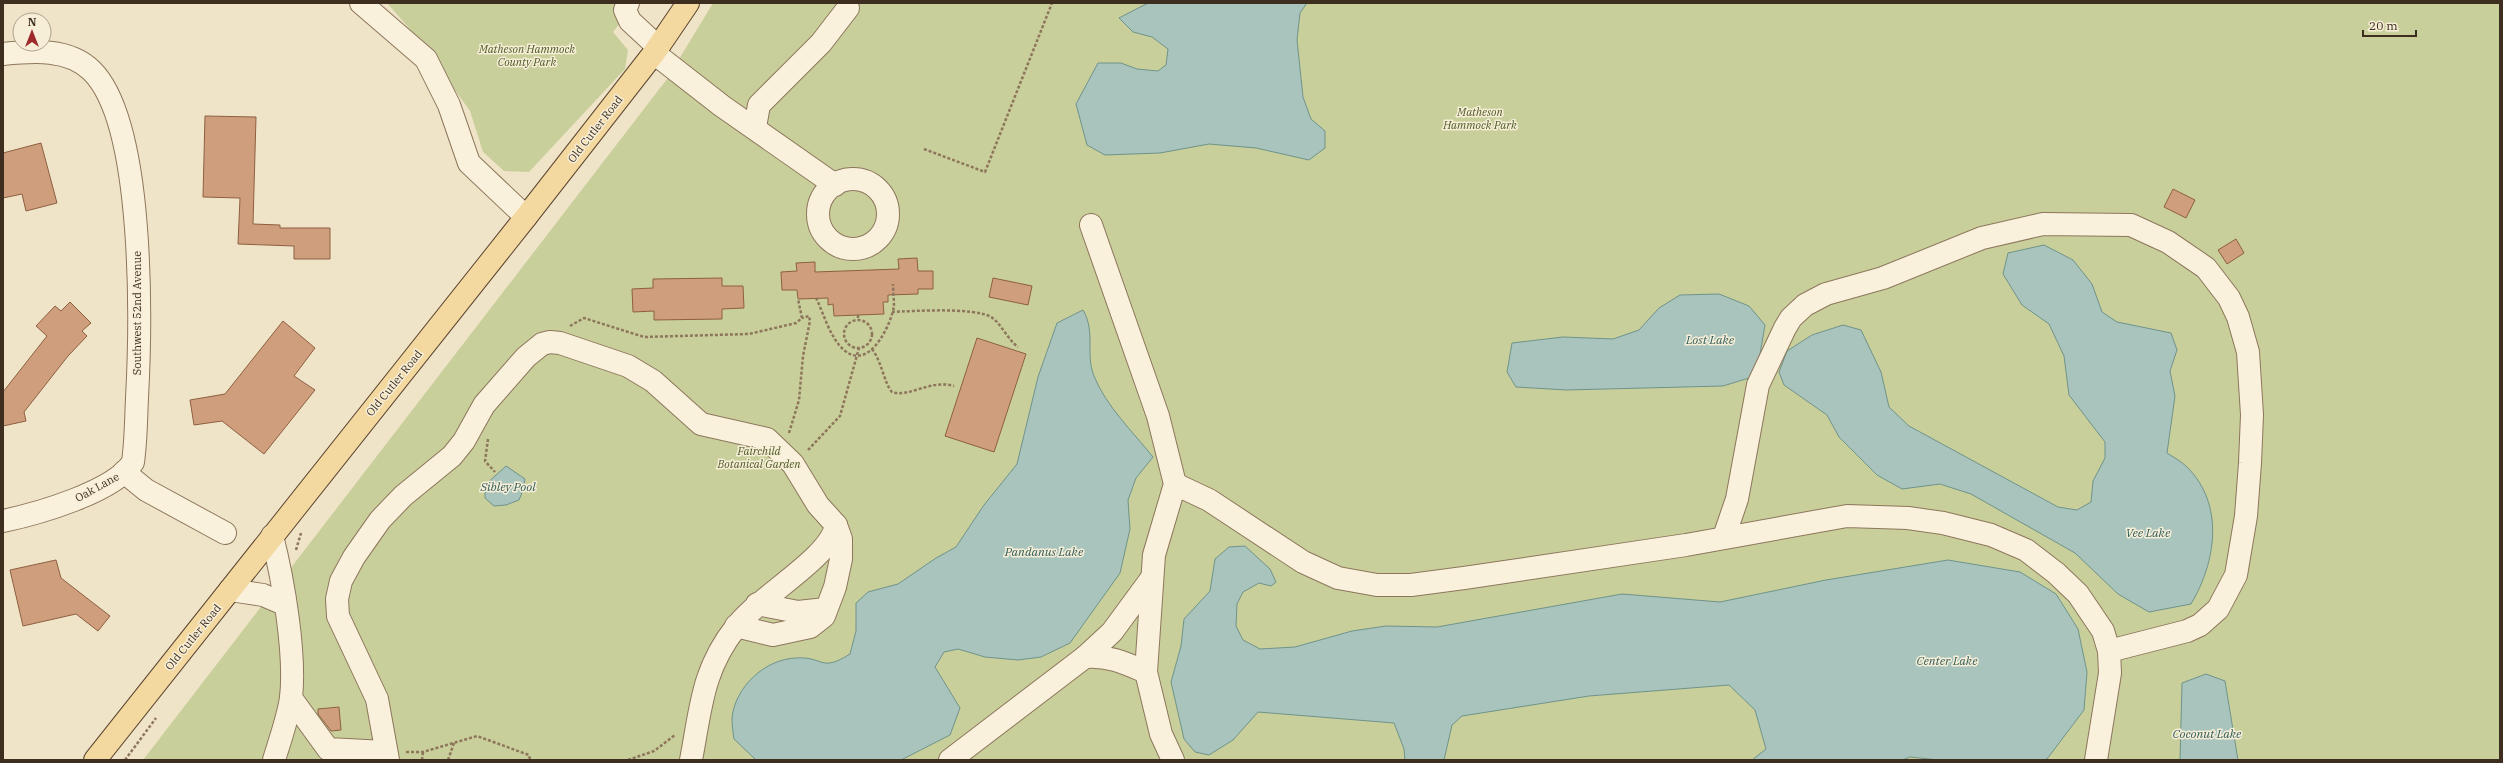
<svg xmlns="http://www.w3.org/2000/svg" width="2503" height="763" font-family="'IBM Plex Serif',serif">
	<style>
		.green { fill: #c9cf9b }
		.water { fill: #a9c4bc; stroke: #6f938a }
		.building { fill: #cf9f7d; stroke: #8d5f41 }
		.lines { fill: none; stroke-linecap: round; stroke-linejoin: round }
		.minor-casing { stroke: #8d765c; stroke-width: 24 }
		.major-casing { stroke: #5b4430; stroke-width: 24 }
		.path { stroke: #8d765c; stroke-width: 2.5; stroke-dasharray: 3 2; stroke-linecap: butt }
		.minor { stroke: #faf1dc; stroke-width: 22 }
		.major { stroke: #f3d9a0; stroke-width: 22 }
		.labels { text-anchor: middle; stroke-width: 3; stroke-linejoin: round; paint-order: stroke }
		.park-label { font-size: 11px; font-style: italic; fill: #4d5a26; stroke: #f7eed8 }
		.street-label { font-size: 11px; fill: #3d2e20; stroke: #f7eed8 }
		.water-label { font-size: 12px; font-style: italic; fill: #2f5d5a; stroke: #f7eed8 }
	</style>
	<rect width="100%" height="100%" fill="#f0e4c8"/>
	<g class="green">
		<polygon points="387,3 636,3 613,32 628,50 625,69 529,172 504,171 483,152 470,111 415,35"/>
		<polygon points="713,3 2500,3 2500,760 143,760 667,79"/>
	</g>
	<g class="water">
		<polygon points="1148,3 1307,3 1300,13 1297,40 1303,97 1311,119 1325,131 1325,148 1309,160 1256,148 1209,144 1160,153 1105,155 1087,145 1076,104 1098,63 1121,63 1137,69 1158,71 1166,65 1168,49 1152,37 1133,32 1119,18"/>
		<path d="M2044,245L2073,260L2092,284L2102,312L2117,322L2171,333L2177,350L2170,371L2175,396L2167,453C2173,457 2181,461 2187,467C2225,505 2216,562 2191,604L2149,612L2118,594L2075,553L1971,494L1940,484L1902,489L1877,475L1839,437L1827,415L1784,385L1779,372L1787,351L1812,335L1843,325L1861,330L1881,372L1889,407L1909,426L2058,507L2077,510L2091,502L2093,481L2105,458V442L2069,395L2064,356L2049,324L2022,305L2003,274L2008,253Z"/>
		<polygon points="1719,294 1749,306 1765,325 1759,360 1749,378 1723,386 1566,390 1516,387 1507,372 1512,343 1563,337 1613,339 1639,330 1659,308 1680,295"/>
		<path d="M1083,310C1096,332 1085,354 1094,376C1106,406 1133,432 1153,457L1136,478L1128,500L1130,529L1120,573L1070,643L1041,657L1018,660L985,657L958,649L944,652L935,667L960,708L950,735L901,760H756L734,739C733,733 732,725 732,718C735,687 765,659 796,658C824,656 820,673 850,654L856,631V603L868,592L898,584L936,558L956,547L984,505L1017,464L1038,377L1057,323Z"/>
		<polygon points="506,466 525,479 523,490 519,500 506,505 494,506 485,498 485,485"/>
		<polygon points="1245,546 1270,569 1276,582 1271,586 1259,583 1243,592 1237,604 1236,626 1243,640 1260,649 1295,647 1352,631 1386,626 1437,627 1622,594 1720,602 1826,580 1948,560 2020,572 2056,594 2078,629 2087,672 2084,710 2047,759 2042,760 1939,760 1910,757 1902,760 1752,760 1766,749 1755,710 1729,685 1589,696 1462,716 1452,725 1444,760 1405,760 1404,749 1394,723 1258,712 1233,740 1209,755 1195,752 1184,739 1171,682 1181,646 1184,619 1210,591 1215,559 1229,547"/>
		<polygon points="2206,674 2225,681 2238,760 2180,760 2182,683"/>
	</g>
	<g class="building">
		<polygon points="205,116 256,117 253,224 280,225 280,228 330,228 330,259 294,259 294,246 238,244 240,198 203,197"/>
		<polygon points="41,143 57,203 26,211 22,194 3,198 3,153"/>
		<polygon points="2173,189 2195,200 2186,218 2164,207"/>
		<polygon points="2236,239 2244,253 2227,264 2218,250"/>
		<polygon points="917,258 918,271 933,271 933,289 918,289 918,294 888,295 888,302 883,302 884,314 834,316 833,304 828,305 828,298 798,299 797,290 782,290 781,272 797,271 796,263 815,262 815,272 899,269 898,259"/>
		<polygon points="722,278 722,286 743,286 744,308 722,309 722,319 654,320 654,311 633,312 632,289 653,288 653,279"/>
		<polygon points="993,278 1032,286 1028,305 989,297"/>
		<polygon points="70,302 91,323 82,331 87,336 68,356 24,412 26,421 3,426 3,392 47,336 36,326 55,306 61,311"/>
		<polygon points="283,321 315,348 294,376 315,390 264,454 222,421 194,425 190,400 225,394"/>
		<polygon points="977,338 1026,354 994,452 945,436"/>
		<polygon points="56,560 61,578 110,616 98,631 76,614 23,626 10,570"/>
		<polygon points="339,707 341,730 331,731 318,714 318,709"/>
	</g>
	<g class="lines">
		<defs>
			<g id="minor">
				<polyline points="361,3 426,59 449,105 469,163 526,217"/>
				<polyline points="628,3 625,10 630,21 658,47"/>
				<polyline points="654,53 722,106 835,185"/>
				<path d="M3,54C33,51 69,48 92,71C145,124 141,324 137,398C136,419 136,441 133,462C115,492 36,514 3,521"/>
				<polyline points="755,127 759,105 821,43 848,8"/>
				<circle cx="853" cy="214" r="35"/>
				<polyline points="1091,225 1158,416 1175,484 1154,555 1146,672 1161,734 1173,760"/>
				<polyline points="124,472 146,490 225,533"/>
				<polyline points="1175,484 1209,500 1303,562 1338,578 1377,585 1411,585 1464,578 1686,545 1847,516 1908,518 1943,523 1991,535 2026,550 2056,573 2078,594 2103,631 2109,651 2110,673 2096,760"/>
				<path d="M272,536C283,579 296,653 291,698C288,718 280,740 274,760"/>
				<polyline points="1724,537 1737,499 1758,385 1785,328 1791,318 1805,305 1826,294 1883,278 1982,238 2043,224 2131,225 2168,242 2206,268 2229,298 2238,317 2248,352 2252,415 2250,463 2246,516 2236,575 2218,609 2200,625 2187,631 2109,651"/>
				<polyline points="230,590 263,595 284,604"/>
				<polyline points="757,604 798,612 826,609"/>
				<polyline points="736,626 773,635 810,627 824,616 835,587 841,559 841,539 836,525"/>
				<path d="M1085,657C1108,655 1125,663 1146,672"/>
				<polyline points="291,698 328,749 385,752"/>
				<path d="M388,760L377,699L338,616L337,599L341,581L354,557L380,520L403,496L452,456L464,441L484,405L526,357L542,344L550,342L560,343L628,366L653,381L701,424L767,439L793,464L818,505L836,525C831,558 759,596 736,627C702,670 701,708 691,760"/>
				<polyline points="950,760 1085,657 1112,632 1151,579"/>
			</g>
			<polyline id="major" points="95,760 526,217 654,53 688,3"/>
		</defs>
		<use href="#minor" class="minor-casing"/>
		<use href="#major" class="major-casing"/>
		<g class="path">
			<polyline points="924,149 985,172 1052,3"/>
			<path d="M816,298C824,314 830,338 844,350C869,372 891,325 894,306C894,299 893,291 893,284"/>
			<path d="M892,312C913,311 974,307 991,317C1000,322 1008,340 1018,347"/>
			<polyline points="858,315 858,319"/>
			<circle cx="858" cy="334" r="14"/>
			<polyline points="570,326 584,318 644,337 749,334 796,323 802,318 798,299"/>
			<path d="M872,349C882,362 884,383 892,392C909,398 930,379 954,386"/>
			<polyline points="789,433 799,400 803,356 810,321 809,316 802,318"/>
			<polyline points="488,439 485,461 495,472"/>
			<polyline points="808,450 840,416 859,348"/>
			<polyline points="296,550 301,533"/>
			<polyline points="406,752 423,752 477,736 529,755 530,760"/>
			<polyline points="125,760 156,718"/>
			<polyline points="422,760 423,752"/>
			<polyline points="448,760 454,743"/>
			<polyline points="628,760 654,751 675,735"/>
		</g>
		<use href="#minor" class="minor"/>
		<use href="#major" class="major"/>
	</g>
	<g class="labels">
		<g class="park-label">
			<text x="527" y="53">Matheson Hammock<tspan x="527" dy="13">County Park</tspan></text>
			<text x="1480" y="116">Matheson<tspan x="1480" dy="13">Hammock Park</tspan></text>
			<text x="759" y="455">Fairchild<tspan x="759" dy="13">Botanical Garden</tspan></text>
		</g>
		<g class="street-label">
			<text transform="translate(595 129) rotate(-52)" y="4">Old Cutler Road</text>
			<text transform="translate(137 313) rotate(-90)" y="4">Southwest 52nd Avenue</text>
			<text transform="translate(394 383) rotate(-51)" y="4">Old Cutler Road</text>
			<text transform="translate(97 487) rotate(-29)" y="4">Oak Lane</text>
			<text transform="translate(193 637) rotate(-51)" y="4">Old Cutler Road</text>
		</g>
		<g class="water-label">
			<text x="1710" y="344">Lost Lake</text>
			<text x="508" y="491">Sibley Pool</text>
			<text x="2148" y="537">Vee Lake</text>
			<text x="1044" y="556">Pandanus Lake</text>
			<text x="1947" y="665">Center Lake</text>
			<text x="2207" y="738">Coconut Lake</text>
		</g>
	</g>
	<rect width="2503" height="763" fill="none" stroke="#3d2e20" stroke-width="8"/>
	<g transform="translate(32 32)"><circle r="19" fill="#f7eed8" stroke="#ada18e"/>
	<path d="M0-3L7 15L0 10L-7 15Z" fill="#9e2a2b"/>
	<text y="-6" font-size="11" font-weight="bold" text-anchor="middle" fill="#3d2e20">N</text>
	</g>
	<path d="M2363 30v6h53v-6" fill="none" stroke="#3d2e20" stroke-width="2"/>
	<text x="2369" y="30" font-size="12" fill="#3d2e20" stroke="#f7eed8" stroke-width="3" paint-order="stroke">20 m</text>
</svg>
